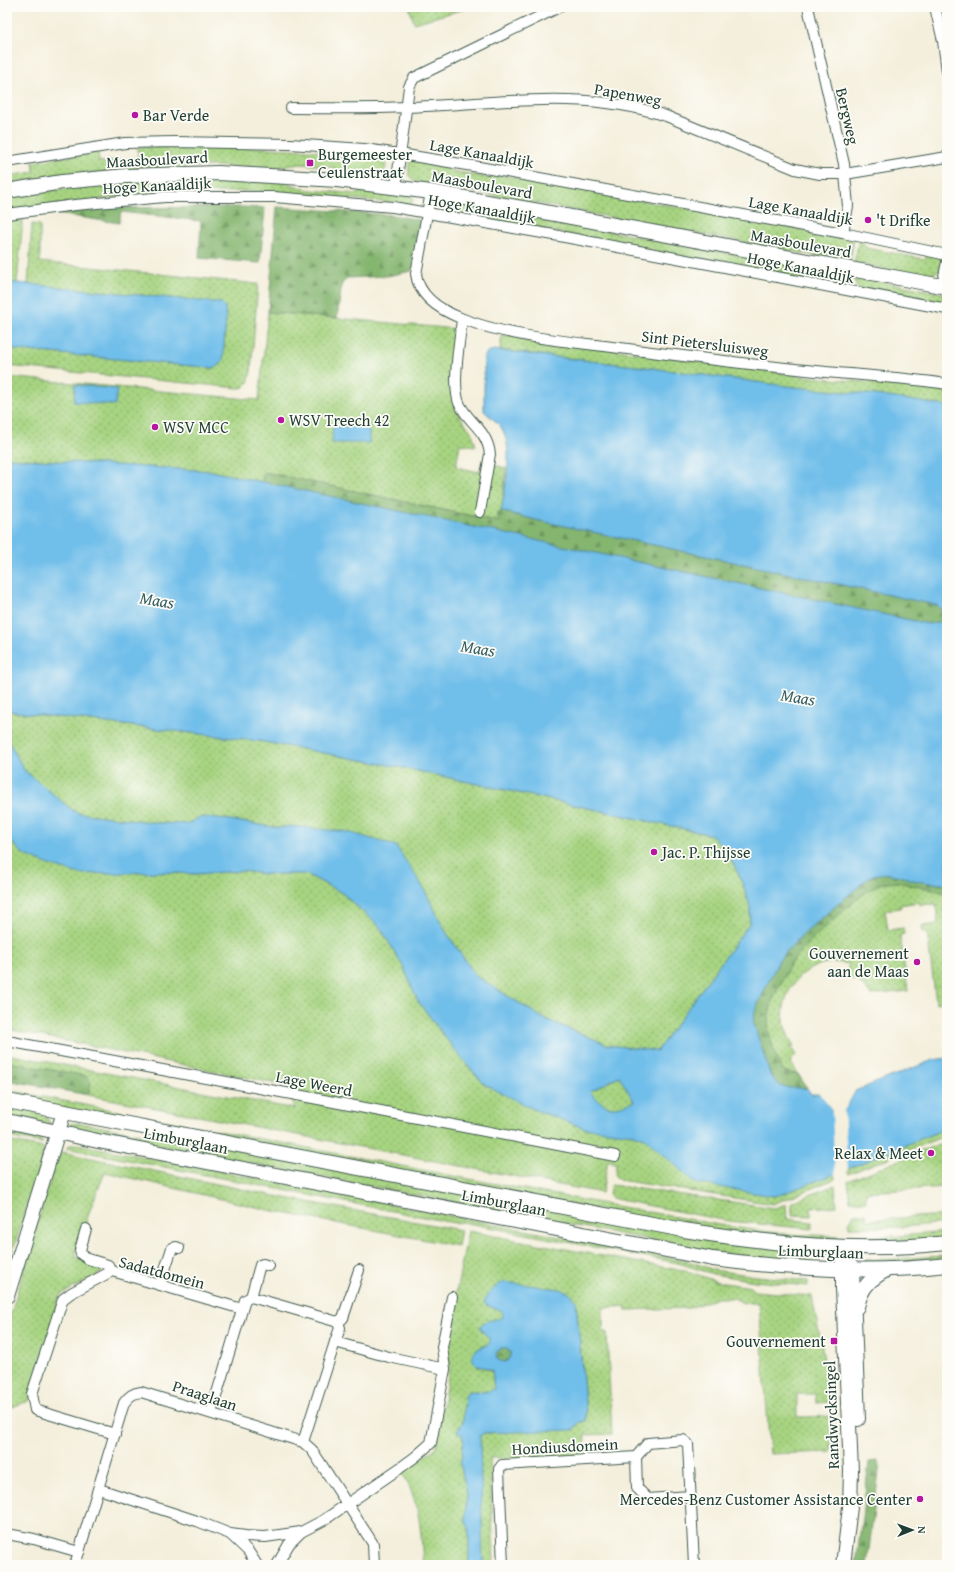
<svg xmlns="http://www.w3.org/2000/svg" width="954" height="1572" font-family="'Gentium Book Plus',serif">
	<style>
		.grass { fill: url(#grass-dots); stroke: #63885a; fill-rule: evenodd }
		.forest { fill: url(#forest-firs); stroke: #527a52 }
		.water { fill: #6fbeea; stroke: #477e8f; fill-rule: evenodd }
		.pier { fill: #f4efdc }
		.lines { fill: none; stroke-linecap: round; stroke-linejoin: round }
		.street-casing { stroke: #3f584d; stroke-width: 12 }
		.secondary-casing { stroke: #3f584d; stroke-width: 16 }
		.street { stroke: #fff; stroke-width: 10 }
		.secondary { stroke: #fff; stroke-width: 14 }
		.poi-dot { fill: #b5179e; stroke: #fdfcf7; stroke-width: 1.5 }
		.labels { text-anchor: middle; stroke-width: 3.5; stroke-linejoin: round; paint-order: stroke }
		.street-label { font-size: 16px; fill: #1f3d34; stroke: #fdfcf7 }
		.poi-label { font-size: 16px; fill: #1f3d34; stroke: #fdfcf7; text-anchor: start }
		.water-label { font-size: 17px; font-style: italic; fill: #335d62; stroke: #fdfcf7 }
	</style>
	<defs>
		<pattern id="grass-dots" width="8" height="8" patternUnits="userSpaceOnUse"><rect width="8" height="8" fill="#a7d481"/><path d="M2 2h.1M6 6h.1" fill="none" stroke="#87ad6a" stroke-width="1.8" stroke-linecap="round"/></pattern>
		<pattern id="forest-firs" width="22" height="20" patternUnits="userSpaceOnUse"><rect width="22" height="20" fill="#85b66f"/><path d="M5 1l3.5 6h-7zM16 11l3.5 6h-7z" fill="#6c955c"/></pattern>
	</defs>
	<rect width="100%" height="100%" fill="#fdfcf7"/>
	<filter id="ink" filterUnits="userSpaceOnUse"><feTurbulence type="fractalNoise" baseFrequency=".025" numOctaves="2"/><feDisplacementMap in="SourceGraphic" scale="8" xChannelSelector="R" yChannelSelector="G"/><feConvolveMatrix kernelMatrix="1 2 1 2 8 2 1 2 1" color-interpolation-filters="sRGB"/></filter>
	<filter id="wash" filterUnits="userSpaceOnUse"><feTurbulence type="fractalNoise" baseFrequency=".012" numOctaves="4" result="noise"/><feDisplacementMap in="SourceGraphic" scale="16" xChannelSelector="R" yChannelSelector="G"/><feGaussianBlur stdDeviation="0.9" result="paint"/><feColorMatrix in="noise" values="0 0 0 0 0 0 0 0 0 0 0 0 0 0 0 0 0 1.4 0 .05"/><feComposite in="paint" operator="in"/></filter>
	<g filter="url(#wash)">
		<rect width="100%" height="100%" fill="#f4efdc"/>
		<g class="grass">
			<polygon points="409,7 468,7 468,8 414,23"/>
			<path d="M138,147C220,146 303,147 384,157C388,165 386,171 379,177L351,174L325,166L300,164L274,168L215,166L136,169L57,176L7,184V176L34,172L33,162L98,152L99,162L138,158Z"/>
			<path d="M414,160L448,166L452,171L490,178L496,174L854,239L850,262L487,194L416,182C408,178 407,171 410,162Z"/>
			<polygon points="212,179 280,181 309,190 358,194 362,190 396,192 411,195 414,199 411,204 253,191 136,195 7,211 7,197 70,188 132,181"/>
			<polygon points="448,202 848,275 852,289 446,211 444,204"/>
			<polygon points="22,219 22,230 17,283 7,282 7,221"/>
			<polygon points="32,224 40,225 40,262 258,284 251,372 248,383 244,387 239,388 7,366 7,349 214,368 220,365 221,303 28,284"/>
			<polygon points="859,240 861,240 867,248 924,259 930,254 940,257 943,264 940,270 927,277 854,263"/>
			<polygon points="853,276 947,294 947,305 857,289"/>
			<polygon points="268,312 457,329 452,387 453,400 457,412 472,433 476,446 460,444 456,467 479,472 482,462 506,468 501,522 264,472 262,482 211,471 7,458 7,377 259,400"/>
			<polygon points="502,334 810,377 898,385 947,391 947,406 876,395 794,387 644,367 500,350"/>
			<path d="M7,711L259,741L404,768L712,835C729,851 743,880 749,903C751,909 750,917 749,924L657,1051L608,1045L543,1018L476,976L446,932L423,887L395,846L290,826L279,828L217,818L200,817L187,824L159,823L78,813L72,811L24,770L7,738Z"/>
			<polygon points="7,837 9,839 158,872 195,874 243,871 264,874 306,874 342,893 380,927 404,968 418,1001 454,1049 484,1084 533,1109 584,1128 633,1134 645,1138 666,1156 773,1196 835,1173 835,1179 773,1204 619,1180 615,1176 616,1164 608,1160 602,1193 88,1095 90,1087 86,1076 7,1062 7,1054 295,1109 288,1086 7,1029"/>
			<path d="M886,882H898L947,893V1001L936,1003L927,932H923L922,926L938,924L936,904L920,905L919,902L900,905L901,908L885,910L888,930L904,928V934L900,935L908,991L871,995L858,981L845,977L849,964C842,963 835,961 827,963C801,967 780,993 784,1021C785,1030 789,1038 794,1046H790L796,1055L790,1061L798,1074L785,1072L778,1063L774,1052L768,1030V1018L772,1001L790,964L808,943L853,902L869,889L878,884Z"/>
			<polygon points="619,1076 634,1101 619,1108 602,1105 589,1092"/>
			<polygon points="7,1090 469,1179 725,1226 785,1234 838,1236 837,1240 724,1234 7,1097"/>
			<path d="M7,1104C19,1108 47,1110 50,1124L7,1118Z"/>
			<polygon points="79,1123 175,1140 195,1139 810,1251 809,1263 734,1256 67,1128 70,1124"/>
			<polygon points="7,1125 34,1132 43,1143 7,1137"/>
			<polygon points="947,1128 947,1135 848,1174 848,1168"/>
			<polygon points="7,1141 44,1148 41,1165 7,1268"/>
			<polygon points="944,1142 947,1147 947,1187 866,1192 866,1201 850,1201 848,1181"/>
			<polygon points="77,1144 691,1262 714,1270 756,1276 808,1281 808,1286 755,1281 713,1274 678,1263 462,1222 454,1223 66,1148 71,1145"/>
			<polygon points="62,1152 280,1197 461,1230 458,1246 277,1212 105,1172 91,1207 75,1256 102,1267 101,1273 60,1295 29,1401 12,1407 7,1421 7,1327 56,1160"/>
			<polygon points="611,1185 775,1208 786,1204 787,1219 812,1222 812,1229 728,1221 610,1198 609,1194"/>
			<polygon points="835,1185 837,1206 811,1208 811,1216 792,1215 792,1202"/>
			<polygon points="854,1214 866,1214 867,1220 947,1215 947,1223 901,1227 849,1227 849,1223"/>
			<path d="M468,1231L690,1272L718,1282L751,1287L755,1291L812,1296L824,1359L829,1402L816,1403L815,1394H797V1417L831,1416V1452L770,1454L759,1303H743L734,1298H718L689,1308L626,1310L625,1306L603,1308V1332H607L612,1434L585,1435V1456L490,1458L494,1565H483L479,1456L466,1486L467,1494L465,1520L469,1528V1565H423C421,1530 420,1503 402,1472L435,1449L450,1364L446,1345ZM507,1283L560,1289L569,1293L577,1311L586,1414V1421L580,1422L574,1428L484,1433L479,1436L480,1447L464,1443L462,1435L457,1432L463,1422L465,1398L476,1391L486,1392L494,1390L492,1370L477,1366L482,1346L489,1344L490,1340L486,1334L481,1331L501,1318L502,1316V1311L497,1308L486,1305Z"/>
			<polygon points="947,1232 947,1240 852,1243 849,1240 848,1237 898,1236"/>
			<polygon points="947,1256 947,1260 929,1262 863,1263 862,1262 863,1260"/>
		</g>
		<g class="forest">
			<polygon points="245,207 265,208 260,263 199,258 201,221 121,212 119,223 57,214 104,208"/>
			<polygon points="277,207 393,215 420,220 414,263 412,271 387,276 347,278 342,284 337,318 268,312"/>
			<polygon points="264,472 500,522 496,513 501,511 536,520 936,605 941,608 942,619 938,622 929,624 262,482"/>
			<path d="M878,873L892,874L923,882L947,885V893L898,882L878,884L853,902L808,943L790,964L772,1001L768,1018V1030L774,1052L782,1069L790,1074H798L807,1088C797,1088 785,1090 777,1084C770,1078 752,1027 753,1019C757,998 770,978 779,960C798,937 821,919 843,900C854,890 865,879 878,873Z"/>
			<polygon points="7,1062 86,1076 91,1082 88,1095 7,1080"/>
			<circle cx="503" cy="1355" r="7"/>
			<polygon points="878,1461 880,1463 867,1565 856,1565 869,1462"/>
		</g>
		<g class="water">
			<polygon points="7,282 221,303 225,307 226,319 223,360 220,365 214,368 7,349"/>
			<path d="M494,350L644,367L794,387L876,395L947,406V885C939,883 930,883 922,882C905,879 888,869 871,876L805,932L785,953L779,960L756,1008L753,1021L771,1077L780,1086L789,1088H807L811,1094H821L832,1111H844L855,1091L933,1060L947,1058V1128L835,1174L779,1195L773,1196L695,1183L645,1138L633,1134L584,1128L533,1109L484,1084L454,1049L418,1001L404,968L380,927L342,893L306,874H264L243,871L195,874L158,872L80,874L49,865L23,854L7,837V738L24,770L72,810L78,813L159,823L187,824L200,817L217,818L279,828L290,826L348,832L396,846L423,887L446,932L476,976L543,1018L608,1045L657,1051L749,924C750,917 751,909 749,903C743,880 729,851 712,835L404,768L259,741L7,711V458L211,471L929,624L938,622L942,619L941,608L936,605L536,520L501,511C505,488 515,445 500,426C495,420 489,416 484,411V357L487,352ZM619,1076L634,1101C611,1111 607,1109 590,1092Z"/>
			<polygon points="75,385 117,389 115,405 74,402"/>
			<polygon points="333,426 369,427 369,443 332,443"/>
			<path d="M503,1282L560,1289L569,1293L576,1300L586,1414V1421L580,1422L573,1430L484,1433L480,1436L483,1565H469V1528L465,1520L467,1494L460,1463L463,1456L462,1448L464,1443L462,1435L457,1432L463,1422L465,1397L468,1391L486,1392L494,1389L492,1370C482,1365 467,1367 475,1350L489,1344L490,1340C487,1335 482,1332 480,1327C483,1320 493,1320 501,1318L502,1316V1311C496,1307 488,1308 484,1303C487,1293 495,1287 503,1282ZM500,1348H506L510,1352V1357L507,1361L503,1362L497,1359L496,1353Z"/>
		</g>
		<polygon class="pier" points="852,1091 855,1091 844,1111 848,1170 835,1176 832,1111 820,1093 823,1093 833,1109 843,1109"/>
	</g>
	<g filter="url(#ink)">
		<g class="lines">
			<defs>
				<g id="street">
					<polyline points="808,7 844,164 848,206 843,233"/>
					<polyline points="935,7 943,41 947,71"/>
					<path d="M291,108C330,108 368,109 407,107C493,104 583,88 666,116L795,169L820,174H845L947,157"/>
					<polyline points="7,162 125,143 174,142 290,144 364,149 400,154 479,167 843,233 947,255"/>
					<polyline points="396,187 409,87 414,78 559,7"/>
					<path d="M431,192L416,274C419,298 442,311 463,319C513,338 568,341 620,348C682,356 744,364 806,370C853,375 900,377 947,384"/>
					<polyline points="7,214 75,205 165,197 274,197 393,207 554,235 947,309"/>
					<polyline points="942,286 947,262"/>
					<path d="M462,319C460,339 451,388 460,405C470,424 487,430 490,454L480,512"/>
					<polyline points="7,1041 313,1098 615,1156"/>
					<polyline points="86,1229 80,1250 81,1254 88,1259 108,1265 112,1271"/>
					<polyline points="160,1285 172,1248 176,1247 179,1248"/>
					<polyline points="251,1297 260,1265 263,1264 269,1266"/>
					<polyline points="338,1322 343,1318 359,1270"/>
					<polyline points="445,1369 442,1347 452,1297"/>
					<polyline points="211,1413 245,1300 251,1297 338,1322 340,1328 335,1342 303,1442"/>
					<polyline points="115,1434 35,1410 32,1394 63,1299 71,1293 112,1271 242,1309"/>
					<polyline points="99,1489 197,1521 230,1534 246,1536 265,1537 301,1532"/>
					<polyline points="690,1496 648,1499 637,1488 636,1457 648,1443 683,1440 688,1444 694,1565"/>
					<polyline points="7,1534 34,1539 79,1552"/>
					<polyline points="230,1534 248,1551 257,1565"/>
					<path d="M75,1565L124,1403C129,1396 133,1393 141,1392L303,1442L312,1450L370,1539L373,1544L374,1565"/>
					<polyline points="277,1565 289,1544 301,1532 324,1520 400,1468 415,1457 431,1443 445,1369 389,1357 335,1342"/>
					<polyline points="503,1565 499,1469 502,1465 636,1457"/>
				</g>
				<g id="secondary">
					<polyline points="7,191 62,182 126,176 218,173 337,180 431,192 539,211 947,287"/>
					<path d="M7,1101L684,1230C772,1244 858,1253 947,1243"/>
					<path d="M7,1121L98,1141L713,1259C790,1269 869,1274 947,1265"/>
					<polyline points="843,1247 843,1288 851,1471 850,1507 843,1565"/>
					<polyline points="851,1266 852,1269 858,1419"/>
					<polyline points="7,1296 64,1112"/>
					<path d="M857,1307C861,1287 870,1279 888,1269"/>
				</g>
			</defs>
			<use href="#street" class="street-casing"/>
			<use href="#secondary" class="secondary-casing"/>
			<use href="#street" class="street"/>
			<use href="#secondary" class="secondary"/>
		</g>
	</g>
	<g class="poi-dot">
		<circle cx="135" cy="115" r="4"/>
		<rect x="306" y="159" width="8" height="8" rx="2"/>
		<circle cx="868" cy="220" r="4"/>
		<circle cx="281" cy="420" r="4"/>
		<circle cx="155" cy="427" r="4"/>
		<circle cx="654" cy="852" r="4"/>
		<circle cx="917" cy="962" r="4"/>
		<circle cx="931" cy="1153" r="4"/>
		<rect x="830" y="1337" width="8" height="8" rx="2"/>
		<circle cx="920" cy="1499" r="4"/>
	</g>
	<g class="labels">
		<g class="street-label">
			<text transform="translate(628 94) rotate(10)" y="6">Papenweg</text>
			<text transform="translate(848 116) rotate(77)" y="6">Bergweg</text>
			<text transform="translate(482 153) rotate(10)" y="6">Lage Kanaaldijk</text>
			<text transform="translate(157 159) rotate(-3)" y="6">Maasboulevard</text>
			<text transform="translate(482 184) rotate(10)" y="6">Maasboulevard</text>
			<text transform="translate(157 185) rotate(-3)" y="6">Hoge Kanaaldijk</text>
			<text transform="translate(482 208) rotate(10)" y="6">Hoge Kanaaldijk</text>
			<text transform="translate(801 210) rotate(10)" y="6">Lage Kanaaldijk</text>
			<text transform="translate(801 243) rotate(10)" y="6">Maasboulevard</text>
			<text transform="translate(801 267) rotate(11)" y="6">Hoge Kanaaldijk</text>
			<text transform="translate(705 343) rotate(7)" y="6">Sint Pietersluisweg</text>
			<text transform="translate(314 1083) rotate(11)" y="6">Lage Weerd</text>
			<text transform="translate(186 1140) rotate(11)" y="6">Limburglaan</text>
			<text transform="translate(504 1202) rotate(11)" y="6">Limburglaan</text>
			<text transform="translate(821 1251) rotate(2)" y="6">Limburglaan</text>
			<text transform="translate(162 1272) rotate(15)" y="6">Sadatdomein</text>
			<text transform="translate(205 1395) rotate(18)" y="6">Praaglaan</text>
			<text transform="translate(831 1415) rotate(-92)" y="6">Randwycksingel</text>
			<text transform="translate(565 1446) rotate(-3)" y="6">Hondiusdomein</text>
		</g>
		<g class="poi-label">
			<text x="143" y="121">Bar Verde</text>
			<text x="318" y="160">Burgemeester<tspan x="318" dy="18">Ceulenstraat</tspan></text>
			<text x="876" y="226">'t Drifke</text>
			<text x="289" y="426">WSV Treech 42</text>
			<text x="163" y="433">WSV MCC</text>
			<text x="662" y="858">Jac. P. Thijsse</text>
			<text x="909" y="959" text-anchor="end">Gouvernement<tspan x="909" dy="18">aan de Maas</tspan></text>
			<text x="923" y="1159" text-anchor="end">Relax &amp; Meet</text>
			<text x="826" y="1347" text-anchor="end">Gouvernement</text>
			<text x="912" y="1505" text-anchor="end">Mercedes-Benz Customer Assistance Center</text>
		</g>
		<g class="water-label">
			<text transform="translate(157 600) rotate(9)" y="6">Maas</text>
			<text transform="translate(478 648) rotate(9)" y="6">Maas</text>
			<text transform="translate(798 697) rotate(9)" y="6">Maas</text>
		</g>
	</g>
	<rect width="954" height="1572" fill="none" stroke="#fdfcf7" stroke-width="24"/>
	<g transform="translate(912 1530) rotate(89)" stroke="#fdfcf7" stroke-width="3" paint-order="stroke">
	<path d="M0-3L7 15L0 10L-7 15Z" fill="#1f3d34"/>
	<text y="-6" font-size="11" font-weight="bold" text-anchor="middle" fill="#1f3d34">N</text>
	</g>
</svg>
